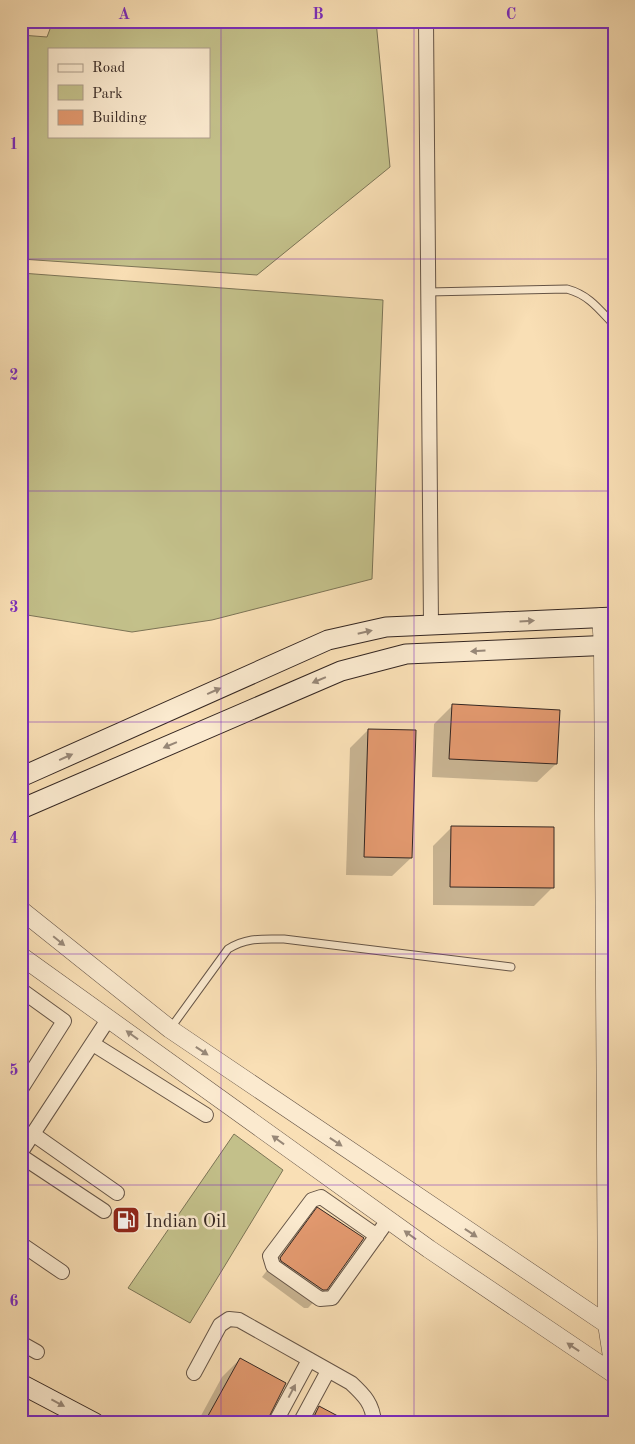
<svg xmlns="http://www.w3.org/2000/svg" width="635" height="1444" font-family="'Old Standard TT',serif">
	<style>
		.green { fill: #c3c08a; stroke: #7c7456; fill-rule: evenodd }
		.shadow { fill: #0003 }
		.building { fill: #e1986e; stroke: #352722 }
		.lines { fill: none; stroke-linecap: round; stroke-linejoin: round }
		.service-casing { stroke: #665547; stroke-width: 9 }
		.minor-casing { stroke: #665547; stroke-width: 16 }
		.tertiary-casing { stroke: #665547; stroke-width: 19 }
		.secondary-casing { stroke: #352722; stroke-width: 21 }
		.service { stroke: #fbeacf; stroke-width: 7 }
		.minor { stroke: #fbeacf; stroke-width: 14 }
		.tertiary { stroke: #fbeacf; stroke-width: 18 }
		.secondary { stroke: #fbeacf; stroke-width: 19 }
		.oneway { fill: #988878 }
		.grid { fill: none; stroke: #7b2cbf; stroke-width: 1; stroke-opacity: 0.55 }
		.labels { text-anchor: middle; stroke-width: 5; stroke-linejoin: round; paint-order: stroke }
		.poi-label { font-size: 19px; fill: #352722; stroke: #fbeacf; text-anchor: start }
		.neatline { fill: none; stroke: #7b2cbf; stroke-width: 2 }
		.grid-label { font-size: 16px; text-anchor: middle; font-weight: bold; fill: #7b2cbf }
	</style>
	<rect width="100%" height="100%" fill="#f9dfb5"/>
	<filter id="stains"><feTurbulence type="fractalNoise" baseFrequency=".004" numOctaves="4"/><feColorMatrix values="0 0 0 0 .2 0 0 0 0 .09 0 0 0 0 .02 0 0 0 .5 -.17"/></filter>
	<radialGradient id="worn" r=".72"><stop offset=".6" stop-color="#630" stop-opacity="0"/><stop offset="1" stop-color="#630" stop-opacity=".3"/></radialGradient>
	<g class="green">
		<path d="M53,21H376L390,167L257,275L21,259V35L47,37ZM49,49H209V136H49Z"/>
		<polygon points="21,273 383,300 372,579 212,620 132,632 21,614"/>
		<polygon points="234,1134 283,1170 190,1323 128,1288"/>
	</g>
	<g class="shadow">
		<polygon points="453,705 556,764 537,782 432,777 434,724"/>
		<polygon points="368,730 411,858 392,876 346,875 350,748"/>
		<polygon points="452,827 552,888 534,906 433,905 433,846"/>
		<polygon points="319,1208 363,1238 326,1289 308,1308 304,1308 262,1277 301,1227"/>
		<polygon points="240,1359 265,1423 197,1423 222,1377"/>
		<polygon points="319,1408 349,1423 304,1423"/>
	</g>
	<g class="building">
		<polygon points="452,704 560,710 557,764 449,759"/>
		<polygon points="368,729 416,730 412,858 364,857"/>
		<polygon points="451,826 554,827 554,888 450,887"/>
		<polygon points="317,1207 364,1238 327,1290 323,1290 281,1261 280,1258"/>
		<polygon points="240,1358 286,1383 266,1423 204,1423"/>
		<polygon points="319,1406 351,1423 311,1423"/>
	</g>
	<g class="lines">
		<defs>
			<g id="service">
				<path d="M428,292L567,289C589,295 599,309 614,325"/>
				<path d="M170,1029L228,949C247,937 263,939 284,939L511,967"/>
			</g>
			<g id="minor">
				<polyline points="426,21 431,625"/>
				<polyline points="21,990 64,1021 21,1089"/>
				<polyline points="93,1044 206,1115"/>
				<polyline points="33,1134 117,1193"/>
				<polyline points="21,1152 109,1018"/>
				<polyline points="21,1156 104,1211"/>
				<polyline points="377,1236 321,1197 312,1200 270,1256 273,1266 320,1299 332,1298 388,1220"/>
				<polyline points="21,1244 62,1272"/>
				<polyline points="21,1343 37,1352"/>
				<path d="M194,1373L220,1325L229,1319L239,1320L351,1383C364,1395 373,1404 374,1423"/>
				<polyline points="275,1423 309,1360"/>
				<polyline points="300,1423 328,1371"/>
			</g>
			<g id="tertiary">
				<polyline points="601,617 603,645 607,1324 614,1370"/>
				<polyline points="21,910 170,1029 614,1329"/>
				<polyline points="21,956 429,1249 614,1374"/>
			</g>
			<g id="secondary">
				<polyline points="21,777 328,640 386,627 614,617"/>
				<polyline points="21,809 341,671 406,654 614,645"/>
				<polyline points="21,1384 95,1423"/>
			</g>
		</defs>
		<use href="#service" class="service-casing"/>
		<use href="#minor" class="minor-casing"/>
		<use href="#tertiary" class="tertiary-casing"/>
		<use href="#secondary" class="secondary-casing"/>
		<use href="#service" class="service"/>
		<use href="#minor" class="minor"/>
		<use href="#tertiary" class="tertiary"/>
		<use href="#secondary" class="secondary"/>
	</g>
	<defs><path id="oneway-solid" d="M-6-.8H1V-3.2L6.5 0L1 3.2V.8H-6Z" transform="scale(1.25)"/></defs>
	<g class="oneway">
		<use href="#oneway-solid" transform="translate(527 621) rotate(-3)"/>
		<use href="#oneway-solid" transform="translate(365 632) rotate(-13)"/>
		<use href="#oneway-solid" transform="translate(478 651) rotate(177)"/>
		<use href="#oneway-solid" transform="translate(319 680) rotate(157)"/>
		<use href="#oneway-solid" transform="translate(214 691) rotate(-24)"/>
		<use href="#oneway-solid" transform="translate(170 745) rotate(157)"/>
		<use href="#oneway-solid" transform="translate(66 757) rotate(-24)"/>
		<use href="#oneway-solid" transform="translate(59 941) rotate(39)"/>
		<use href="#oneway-solid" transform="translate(132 1035) rotate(-144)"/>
		<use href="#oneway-solid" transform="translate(202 1051) rotate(34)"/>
		<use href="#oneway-solid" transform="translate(278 1140) rotate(-144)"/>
		<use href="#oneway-solid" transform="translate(336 1142) rotate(34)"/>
		<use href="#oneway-solid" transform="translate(471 1233) rotate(34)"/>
		<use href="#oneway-solid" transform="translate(410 1235) rotate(-144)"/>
		<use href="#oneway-solid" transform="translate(573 1347) rotate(-146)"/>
		<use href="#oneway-solid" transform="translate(292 1391) rotate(-62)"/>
		<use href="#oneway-solid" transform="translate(58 1403) rotate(28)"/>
	</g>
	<path class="grid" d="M221,21V1423M414,21V1423M21,259H614M21,491H614M21,722H614M21,954H614M21,1185H614"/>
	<defs>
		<symbol id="fuel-square" viewBox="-11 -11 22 22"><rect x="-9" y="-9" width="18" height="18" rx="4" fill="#8f2418" stroke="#fbeacf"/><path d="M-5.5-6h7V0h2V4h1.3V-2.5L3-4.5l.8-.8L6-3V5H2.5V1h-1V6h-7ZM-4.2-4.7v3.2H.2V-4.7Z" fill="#fff"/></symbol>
	</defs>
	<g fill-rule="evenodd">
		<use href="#fuel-square" x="110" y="1204" width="32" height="32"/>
	</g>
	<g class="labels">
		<g class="poi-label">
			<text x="145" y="1227">Indian Oil</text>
		</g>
	</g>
	<rect width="635" height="1444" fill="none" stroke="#f9dfb5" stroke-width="55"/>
	<rect x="48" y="48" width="162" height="90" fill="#fbeacf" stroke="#ac9c8a"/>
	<rect x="58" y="64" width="25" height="8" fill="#fbeacf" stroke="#ac9c8a"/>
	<text x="92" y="72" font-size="15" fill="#352722">Road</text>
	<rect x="58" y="85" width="25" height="15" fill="#c3c08a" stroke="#ac9c8a"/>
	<text x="92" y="98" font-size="15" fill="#352722">Park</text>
	<rect x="58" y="110" width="25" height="15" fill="#e1986e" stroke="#ac9c8a"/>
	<text x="92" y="122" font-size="15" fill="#352722">Building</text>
	<rect x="28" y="28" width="580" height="1388" class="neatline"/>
	<g class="grid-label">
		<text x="124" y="19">A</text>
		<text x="318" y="19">B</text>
		<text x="511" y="19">C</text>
		<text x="14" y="149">1</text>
		<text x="14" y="380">2</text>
		<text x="14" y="612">3</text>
		<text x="14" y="843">4</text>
		<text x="14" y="1075">5</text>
		<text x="14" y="1306">6</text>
	</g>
	<rect width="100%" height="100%" filter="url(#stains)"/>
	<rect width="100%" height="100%" fill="url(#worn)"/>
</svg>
